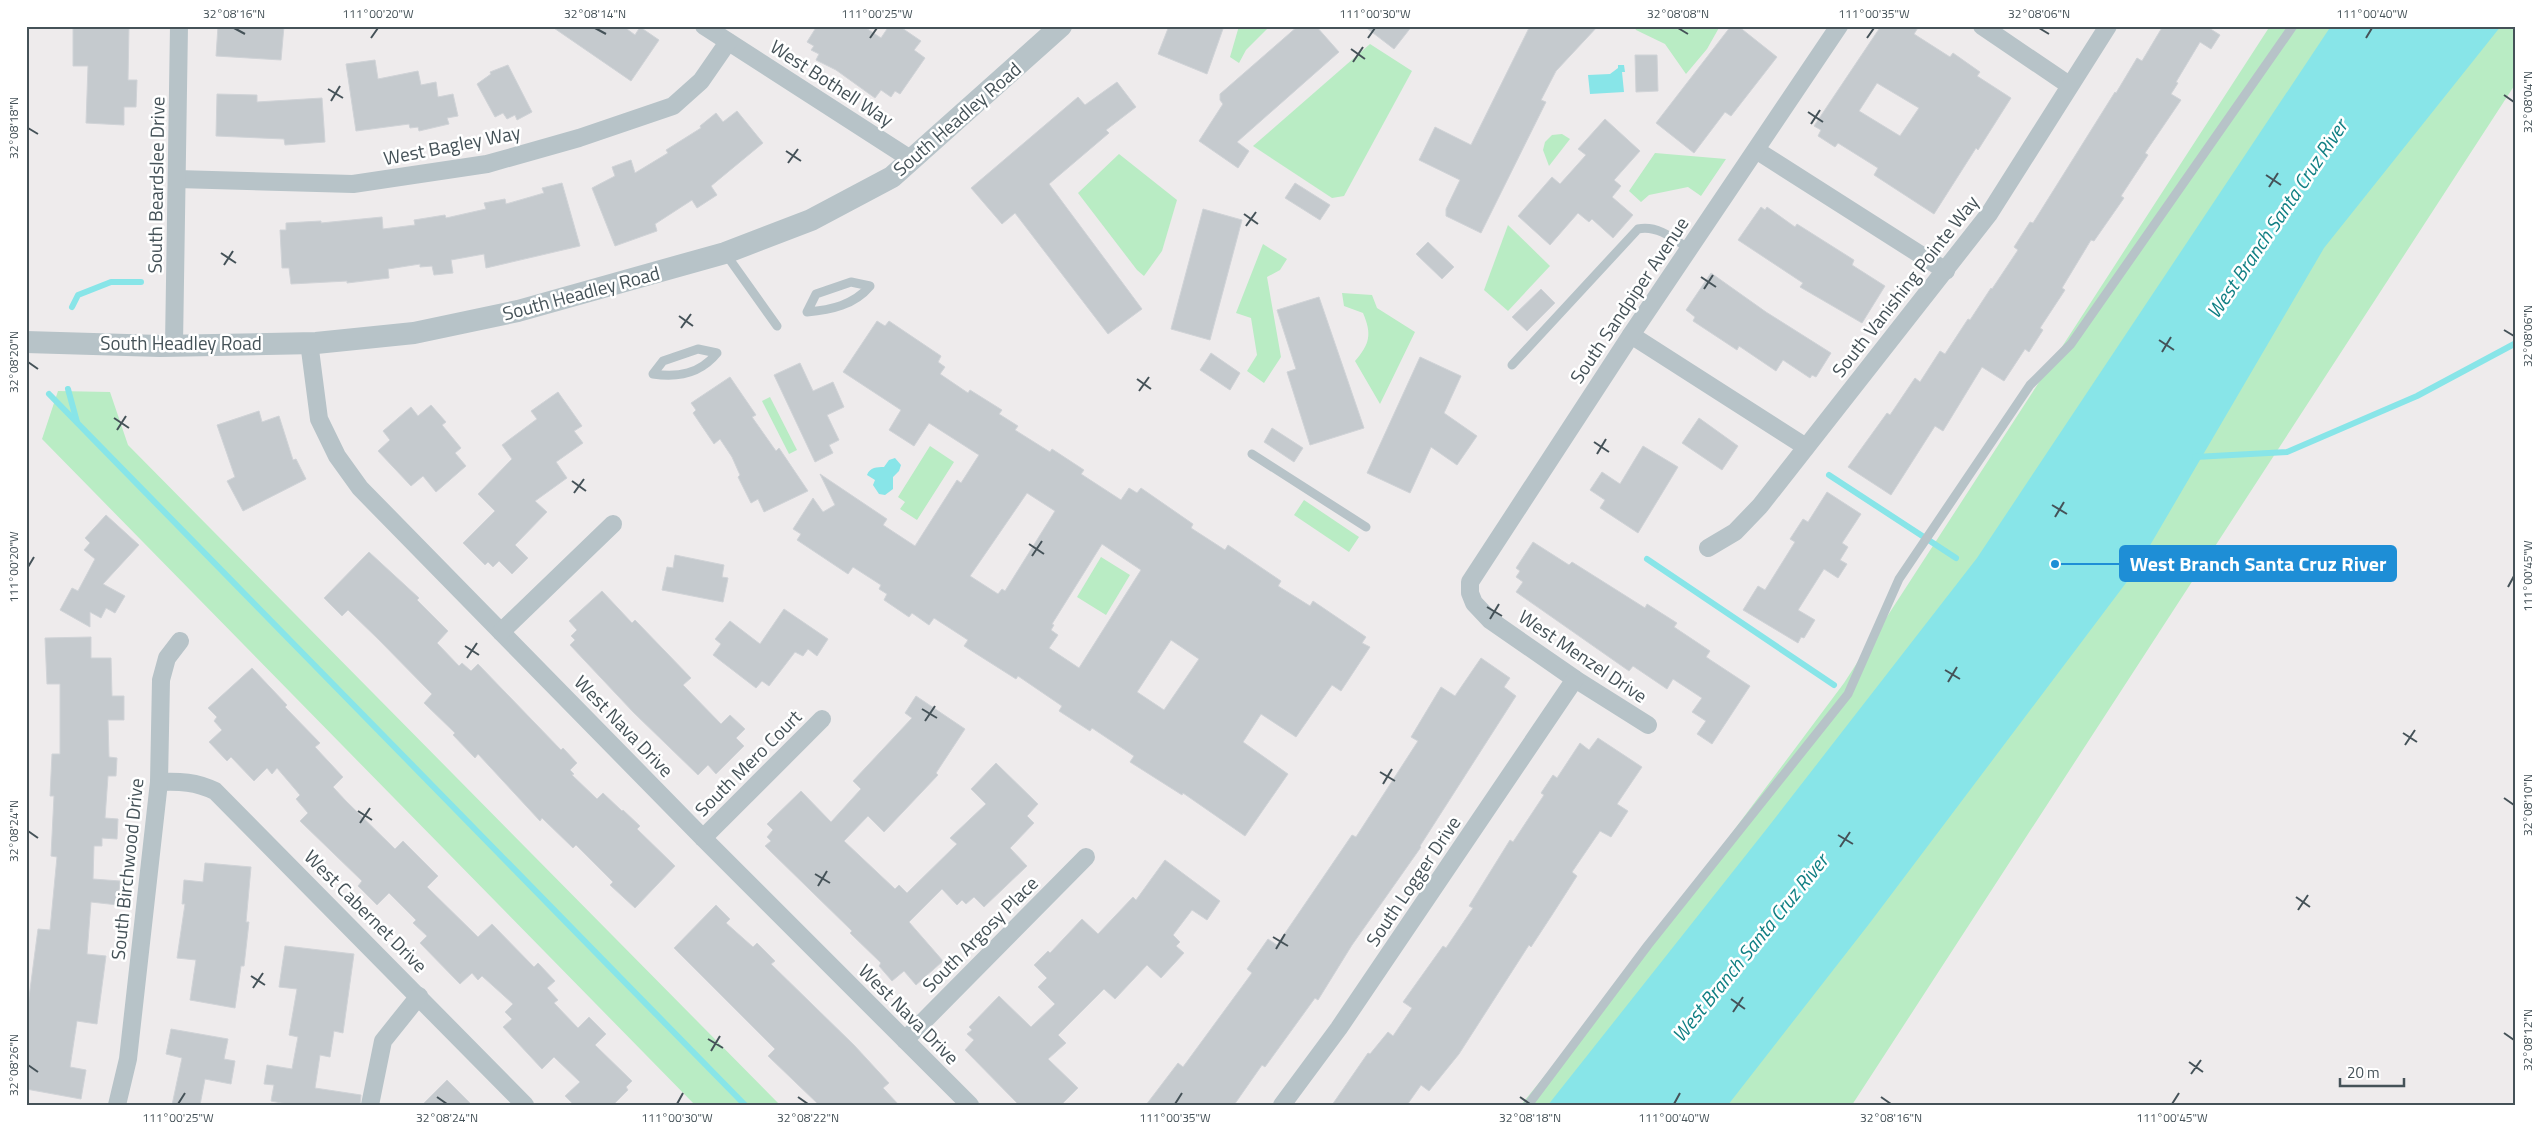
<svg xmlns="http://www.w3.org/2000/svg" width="2542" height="1131" font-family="'Titillium Web',sans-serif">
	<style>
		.green { fill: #b9ecc4 }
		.water { fill: #88e5e8 }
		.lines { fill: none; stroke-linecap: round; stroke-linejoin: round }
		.stream { stroke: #88e5e8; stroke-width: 6 }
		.building { fill: #c5cace; stroke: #d0d3d7; fill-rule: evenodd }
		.service { stroke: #b7c3c8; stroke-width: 9 }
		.minor { stroke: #b7c3c8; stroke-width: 18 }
		.tertiary { stroke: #b7c3c8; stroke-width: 22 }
		.ticks { fill: none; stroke: #455258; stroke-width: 2 }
		.labels { text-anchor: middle; stroke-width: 5; stroke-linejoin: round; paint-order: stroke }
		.street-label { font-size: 19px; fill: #455258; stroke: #fff }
		.water-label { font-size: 20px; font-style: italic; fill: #107f83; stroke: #fff }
		.leader { fill: none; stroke: #1e8ed6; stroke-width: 2 }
		.callout-dot { fill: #1e8ed6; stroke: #fff; stroke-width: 2 }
		.callout { fill: #1e8ed6; stroke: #1e8ed6; stroke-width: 2 }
		.callout-label { font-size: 20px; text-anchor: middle; font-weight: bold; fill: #fff }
		.neatline { fill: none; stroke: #455258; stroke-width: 2 }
		.ticks-label { font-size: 12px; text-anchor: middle; fill: #455258 }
	</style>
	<rect width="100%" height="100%" fill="#eeebec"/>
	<g class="green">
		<polygon points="1239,26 1270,26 1246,50 1239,63 1230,57"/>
		<polygon points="1634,26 1720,26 1707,49 1686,74 1665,44 1636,30"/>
		<polygon points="2270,26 2516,26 2516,83 1852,1105 1521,1105 1613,992 1844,683"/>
		<polygon points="1370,44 1412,71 1344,196 1332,198 1253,146"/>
		<polygon points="1562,134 1570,139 1549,166 1543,150 1545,142 1552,135"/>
		<polygon points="1655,153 1726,159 1701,196 1688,187 1649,195 1641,202 1629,191"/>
		<polygon points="1119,154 1177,200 1162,251 1144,276 1137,270 1078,193"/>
		<polygon points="1508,225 1550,266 1508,311 1484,290"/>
		<polygon points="1263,244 1287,259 1280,270 1267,277 1281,357 1264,383 1247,371 1257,355 1251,318 1236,313"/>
		<path d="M1342,293L1372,295L1377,308L1415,332L1380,404L1355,361C1370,344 1372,334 1363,313L1344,306Z"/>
		<polygon points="58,391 110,392 128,445 780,1105 695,1105 42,439"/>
		<polygon points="770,397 797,450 789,454 762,401"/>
		<polygon points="930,446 954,462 917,520 900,509 905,502 898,497"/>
		<polygon points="1304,500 1359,537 1349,552 1294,515"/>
		<polygon points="1101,557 1130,575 1106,615 1077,597"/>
	</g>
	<g class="water">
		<polygon points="2331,26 2501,26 2324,248 2135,571 1869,924 1728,1105 1548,1105 1765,831 1977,558"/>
		<polygon points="1618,65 1624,65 1625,72 1622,72 1624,92 1590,94 1588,75 1610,74 1618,68"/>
		<path d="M895,458L901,465L899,471L893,477V489L885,495L879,494L873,485L875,480L867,475C870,467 877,467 884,467L889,460Z"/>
	</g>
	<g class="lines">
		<g class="stream">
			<polyline points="72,307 78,295 111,282 141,282"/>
			<polyline points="68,389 77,422"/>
			<polyline points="49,394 745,1105"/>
			<polyline points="2195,457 2287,452 2417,396 2516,343"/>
			<polyline points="1829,475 1956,558"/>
			<polyline points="1647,559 1834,685"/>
		</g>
	</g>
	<g class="building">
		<polygon points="73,26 129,26 128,80 137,80 136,107 124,107 124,125 86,123 88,66 73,66"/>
		<polygon points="218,26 284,26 281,60 216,56"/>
		<polygon points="551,26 623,26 635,35 640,27 659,40 631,81"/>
		<polygon points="817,26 863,26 881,38 889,26 899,26 921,41 914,50 925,58 900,94 895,91 891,97 881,90 875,98 836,70 816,60 819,54 811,50 814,46 807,42"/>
		<polygon points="1169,26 1224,26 1207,74 1158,54"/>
		<polygon points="1298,26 1316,26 1339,52 1237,142 1249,151 1238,168 1199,141 1223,104 1220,100 1220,94"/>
		<polygon points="1364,26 1412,26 1394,49"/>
		<polygon points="1530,26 1598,26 1556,71 1541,100 1546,102 1481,233 1446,216 1446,209 1460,180 1419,160 1435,127 1471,145"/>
		<polygon points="1731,26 1738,26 1777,57 1731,116 1725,112 1694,153 1656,123"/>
		<path d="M1881,26H1919L1914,34L1950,57L1953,53L1980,72L1977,76L2011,98L1978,150L1976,148L1934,214L1874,175L1878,168L1838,143L1835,147L1818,136L1821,130L1814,126ZM1877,83L1919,108L1900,136L1859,111Z"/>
		<polygon points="2163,26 2210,26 2209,28 2220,35 2211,49 2200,42 2176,82 2178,83 2171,94 2181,100 2145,153 2148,155 2121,196 2124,198 2094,241 2091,240 2062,288 2065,290 2040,328 2043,330 2029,352 2025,349 2004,381 1982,367 1943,431 1935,426 1891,495 1848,467 1887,413 1890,415 1915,378 1920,382 1940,351 1945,354 1968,319 1970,320 1991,288 1992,289 2018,250 2014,247 2030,222 2033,223 2115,92 2116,93 2137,58 2142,61"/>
		<polygon points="1635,55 1657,55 1658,91 1636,92"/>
		<polygon points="375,60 378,79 418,71 421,85 436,82 438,97 453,94 458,116 447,118 449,124 419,131 418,127 410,128 409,124 356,131 346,64"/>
		<polygon points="508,65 532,112 517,120 515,115 507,119 503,113 495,117 477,84 491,74 490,72"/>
		<polygon points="1117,82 1136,107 1106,130 1109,133 1049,184 1142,309 1108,334 1015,213 1002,224 971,188 1078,97 1085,105"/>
		<polygon points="217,94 257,95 257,102 322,98 325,142 285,145 284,139 216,136"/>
		<polygon points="737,111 763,143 711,186 717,195 697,208 692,200 655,224 657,231 615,246 592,188 615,176 612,167 631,160 635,173 668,153 666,150 701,128 700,126 716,113 723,122"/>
		<polygon points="1605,119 1640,151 1614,180 1621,186 1612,197 1633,215 1613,238 1592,219 1589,222 1578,213 1550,245 1518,216 1552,177 1560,184 1586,155 1578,149"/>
		<polygon points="562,183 580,246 486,268 484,254 451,260 453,273 434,275 432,266 420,267 420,264 388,269 389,278 347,283 347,281 291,284 289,268 282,268 280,230 286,230 286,223 321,221 321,223 382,217 383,229 415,225 414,220 445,215 446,218 486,209 484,203 505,199 506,204 544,193 542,188"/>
		<polygon points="1295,183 1330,205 1320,220 1285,198"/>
		<polygon points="1761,207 1765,210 1767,207 1795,227 1797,224 1854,260 1852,265 1885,286 1862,323 1800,287 1803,283 1738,240"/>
		<polygon points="1203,209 1242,220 1210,340 1171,329"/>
		<polygon points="1428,242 1454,267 1442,279 1416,254"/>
		<polygon points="1711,273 1766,312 1831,353 1816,377 1812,375 1810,378 1783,360 1776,371 1739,346 1737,350 1693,321 1695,317 1686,310"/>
		<polygon points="1541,289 1555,303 1527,331 1512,317"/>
		<polygon points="1319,297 1364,428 1310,445 1287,372 1296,369 1277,310"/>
		<path d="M877,321L885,326L889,321L941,356L938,362L945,367L940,374L968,393L970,390L1002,410L999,414L1018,426L1015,430L1050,452L1052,449L1084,470L1081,474L1121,500L1129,488L1137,493L1141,488L1193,524L1191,528L1225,550L1228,545L1281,581L1278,586L1310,606L1313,601L1366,637L1362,643L1370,647L1341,691L1332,685L1296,737L1261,714L1243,742L1288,774L1245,836L1183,793L1182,795L1130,762L1134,756L1092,728L1090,731L1059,711L1062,706L1018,676L1016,679L964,646L968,640L934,618L929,625L912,613L909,617L884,600L887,594L879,589L881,585L853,567L848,574L797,540L801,534L793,529L813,498L823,512L835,505L820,474L887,519L883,525L915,546L957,480L961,483L979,455L929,423L914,446L889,430L901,410L843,372ZM1027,493L1055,511L1005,591L1002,589L998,594L970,576ZM1102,544L1141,570L1079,668L1049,648L1058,635L1051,630L1054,625L1052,624ZM1171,640L1199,659L1164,710L1137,692Z"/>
		<polygon points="1211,353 1240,373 1230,390 1200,370"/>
		<polygon points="1420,357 1461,376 1444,413 1477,436 1457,465 1431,447 1410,493 1367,473"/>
		<polygon points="800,363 813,391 833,382 844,407 827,415 839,440 829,445 833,453 815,462 774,375"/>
		<polygon points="730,377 756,415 752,417 776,451 779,448 808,491 764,512 758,499 751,503 738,477 740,475 732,457 720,439 714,444 693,413 696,410 691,403"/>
		<polygon points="558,392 582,426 574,431 583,443 556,462 567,478 535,501 547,512 515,545 528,558 512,574 499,561 493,567 488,562 485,565 463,543 495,511 478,494 512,459 502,445 537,419 531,411"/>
		<polygon points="431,405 446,422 442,425 461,448 455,453 466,466 436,492 423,476 411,486 378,451 390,440 383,431 411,407 418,416"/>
		<polygon points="259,411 262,422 279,416 293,460 296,459 306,479 243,511 227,481 235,477 217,425"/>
		<polygon points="1699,418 1738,446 1722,470 1682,443"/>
		<polygon points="1272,428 1303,448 1294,462 1264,442"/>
		<polygon points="1643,446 1678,467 1638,533 1600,508 1605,500 1590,490 1602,472 1620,484"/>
		<polygon points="1827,492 1861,514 1842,543 1848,547 1840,560 1847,564 1838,578 1824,569 1798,610 1815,620 1804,638 1801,637 1798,643 1743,610 1758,586 1765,590 1795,542 1790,539 1803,519 1808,522"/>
		<polygon points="106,515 139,545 103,584 125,596 115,613 106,608 101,618 90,612 90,627 60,610 72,588 78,591 95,559 84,550 90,543 85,538"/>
		<polygon points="1533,542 1569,565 1572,562 1645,608 1647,604 1677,623 1674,627 1710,651 1706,657 1750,686 1712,744 1697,734 1706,721 1692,712 1702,698 1673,679 1667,689 1633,666 1629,671 1516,592 1523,582 1516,577 1520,571 1516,568"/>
		<polygon points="369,552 419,598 417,600 448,631 437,643 459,666 462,663 471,671 478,664 561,750 563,748 577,763 570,770 574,774 572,775 597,799 603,793 622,811 623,810 640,826 637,829 675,866 635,908 610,885 613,882 576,845 573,848 542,818 540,821 478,754 475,758 453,735 455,733 424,703 432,694 378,639 348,610 342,616 324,598"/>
		<polygon points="675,555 724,565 722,577 728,578 723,602 662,590 667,567 673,568"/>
		<polygon points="602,591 632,623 635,620 691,678 683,685 721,724 730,715 745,729 736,738 744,746 716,774 708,765 698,775 634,713 570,645 575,640 571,636 577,630 569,621"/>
		<polygon points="784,609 828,639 817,656 808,649 803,656 795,652 769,686 762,681 756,688 713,655 721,644 715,639 730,621 760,644"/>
		<polygon points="91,637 91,658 111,658 112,696 124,696 124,720 108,720 109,757 117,758 116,776 108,776 105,818 118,819 117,839 102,838 102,846 94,846 93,879 120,881 118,905 91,902 87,954 106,956 97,1024 77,1021 70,1067 86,1070 81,1099 26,1089 26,1020 38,929 50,930 57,857 51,856 54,796 50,796 52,754 60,754 60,684 47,684 45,638"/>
		<polygon points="1481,658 1510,678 1504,687 1516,696 1420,846 1421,847 1352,945 1318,1000 1315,998 1265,1067 1262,1065 1234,1105 1146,1105 1178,1063 1183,1067 1252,973 1247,969 1268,939 1277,945 1352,835 1356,837 1418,741 1411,737 1441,687 1455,696"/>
		<polygon points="252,668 287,705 285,707 320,743 315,747 343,777 333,787 346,801 395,849 403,841 438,876 427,887 478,937 492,924 534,967 538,963 555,981 547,988 558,1000 554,1003 578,1028 589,1017 606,1034 595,1045 632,1081 626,1087 628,1090 613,1105 574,1105 565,1096 580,1082 554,1057 542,1069 503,1027 512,1019 505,1012 513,1004 482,976 478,980 472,973 460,984 420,943 427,936 413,923 416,920 389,893 377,905 358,886 362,881 300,821 308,813 296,799 300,795 277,768 272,774 267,768 254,781 231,757 227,761 209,742 222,730 214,721 217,717 208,708"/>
		<polygon points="916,696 965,729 936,773 938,775 884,832 868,816 844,841 895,889 899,885 907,893 957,844 950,838 986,804 971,789 996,763 1038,804 1027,816 1034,823 1010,848 1027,866 984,907 974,897 966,904 962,900 957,905 942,889 909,922 943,961 916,985 904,971 892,981 879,966 881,963 850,933 852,931 765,846 771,841 767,837 773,830 767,824 801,791 831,822 861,789 853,781 912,718 905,713"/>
		<polygon points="1598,738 1642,767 1617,804 1628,811 1611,837 1600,831 1572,872 1577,876 1552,915 1531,947 1529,945 1459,1054 1429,1091 1421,1085 1407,1105 1332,1105 1368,1053 1370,1054 1388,1032 1393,1036 1412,1008 1403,1002 1443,946 1446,948 1473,908 1469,906 1510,840 1513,842 1544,795 1541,793 1553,775 1557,778 1580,743 1589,750"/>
		<polygon points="1165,860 1220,901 1207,920 1192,910 1173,935 1180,942 1176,946 1184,953 1161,978 1147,965 1115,999 1104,989 1058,1035 1066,1043 1048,1059 1078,1088 1061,1105 1019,1105 965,1050 974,1040 967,1034 972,1030 969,1027 999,996 1031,1027 1055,1004 1038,987 1047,978 1034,965 1048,951 1050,953 1082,919 1098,934 1133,897 1136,900"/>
		<polygon points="205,863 251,867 246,922 249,922 244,966 241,966 235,1008 190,1000 196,960 177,958 185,904 182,904 184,880 203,882"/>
		<polygon points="716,905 730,919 726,923 753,947 757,943 775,961 771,964 854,1045 889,1083 883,1088 899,1105 819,1105 768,1056 775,1049 674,948"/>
		<polygon points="285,946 354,954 343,1033 334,1031 330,1057 320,1055 315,1088 361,1095 360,1105 292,1105 271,1101 274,1085 264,1084 267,1065 292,1069 298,1037 289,1035 297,989 279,987"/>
		<polygon points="171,1029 228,1039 224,1059 235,1061 231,1084 205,1079 200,1105 172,1105 182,1058 166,1054"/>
		<polygon points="447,1080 472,1105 422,1105"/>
	</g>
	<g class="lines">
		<g class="service">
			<polyline points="725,253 777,326"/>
			<path d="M851,282L870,286C854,305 831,310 807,312L816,294Z"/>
			<path d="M698,349L717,353C700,374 678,378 653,374L663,361Z"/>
			<path d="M1512,365L1638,229C1657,225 1673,238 1689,249"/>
			<polyline points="1252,454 1366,527"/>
			<polyline points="1528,1105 1648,945 1848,694 1899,579 2030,385 2071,344 2293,26"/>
		</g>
		<g class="minor">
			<polyline points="704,26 912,160"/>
			<polyline points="1982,26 2069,85"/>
			<polyline points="1756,150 1946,271"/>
			<polyline points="177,179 353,184 487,164 579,138 673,106 701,81 728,42"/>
			<polyline points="1631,335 1806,447"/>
			<polyline points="309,342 319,419 337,456 360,488 703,838 970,1105"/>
			<polyline points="174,345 179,26"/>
			<polyline points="1708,548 1735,532 1760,506 1989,214 2108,26"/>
			<polyline points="501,632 613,524"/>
			<polyline points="1648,725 1575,679 1490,620 1474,603 1470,593 1470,582 1631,335 1839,26"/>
			<path d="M159,782C180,781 196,782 215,791L525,1105"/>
			<polyline points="703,838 822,719"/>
			<polyline points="905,1040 1086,857"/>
			<polyline points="117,1105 128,1059 159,782 161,680 167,658 180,641"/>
			<polyline points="370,1105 383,1041 419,996"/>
			<polyline points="1282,1105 1339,1028 1575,679"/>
		</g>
		<polyline class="tertiary" points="26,342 160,346 316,343 414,333 518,311 725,253 811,220 892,177 1061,26"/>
	</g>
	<path class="ticks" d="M234,28L245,34M595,28L606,34M1678,28L1688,34M2039,28L2049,34M371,38L378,28M870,38L877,28M1368,38L1375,28M1867,38L1874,28M2366,38L2372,28M1351,49L1365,59M1353,62L1363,47M328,89L343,98M2504,95L2514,102M331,101L340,86M1808,112L1823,122M1811,124L1820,110M28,128L38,134M786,151L801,161M788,163L798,149M2266,175L2281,185M2269,187L2278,173M1244,214L1258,224M1246,226L1256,212M221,253L236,263M224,265L233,251M1701,277L1716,287M1704,289L1713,275M679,316L693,326M681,328L691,314M2504,330L2514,336M2159,340L2174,350M2162,352L2171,337M28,362L38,369M1137,379L1151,389M1139,391L1149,377M114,418L129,428M117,430L126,416M1594,442L1609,452M1597,454L1606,439M572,481L586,491M574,493L584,479M2052,505L2067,514M2055,517L2064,502M1029,544L1044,554M1032,556L1042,541M28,567L34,557M2508,587L2514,576M1487,607L1502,616M1490,619L1499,604M465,646L479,655M467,658L477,643M1945,670L1960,679M1948,682L1957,667M922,709L937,718M925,721L935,706M2403,733L2417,742M2405,745L2415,730M1380,772L1395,781M1383,784L1392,769M2504,798L2514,805M358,811L372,820M360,823L370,808M28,831L38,838M1838,835L1853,844M1840,847L1850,832M815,874L830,883M818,886L827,871M2296,897L2310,907M2298,910L2308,895M1273,937L1288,946M1276,949L1285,934M251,976L265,985M253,988L263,973M1731,999L1745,1009M1733,1012L1743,997M2504,1033L2514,1040M708,1039L723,1048M711,1051L720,1036M2189,1062L2203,1072M28,1065L38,1072M2191,1074L2201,1060M437,1097L447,1104M798,1097L808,1104M1520,1097L1530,1104M1881,1097L1891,1104M178,1104L185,1093M677,1104L683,1093M1175,1104L1182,1093M1674,1104L1680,1093M2172,1104L2179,1093"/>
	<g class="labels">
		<g class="street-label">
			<text transform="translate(832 83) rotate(33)" y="7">West Bothell Way</text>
			<text transform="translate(957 119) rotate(-41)" y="7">South Headley Road</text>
			<text transform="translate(452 145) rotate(-11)" y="7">West Bagley Way</text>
			<text transform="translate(156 185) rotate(-89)" y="7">South Beardslee Drive</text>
			<text transform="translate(1905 286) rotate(-52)" y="7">South Vanishing Pointe Way</text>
			<text transform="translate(581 293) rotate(-15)" y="7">South Headley Road</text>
			<text transform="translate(1629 300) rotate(-56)" y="7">South Sandpiper Avenue</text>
			<text x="181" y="350">South Headley Road</text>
			<text transform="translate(1583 656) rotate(34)" y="7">West Menzel Drive</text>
			<text transform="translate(624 726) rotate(46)" y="7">West Nava Drive</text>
			<text transform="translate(748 763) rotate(-45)" y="7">South Mero Court</text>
			<text transform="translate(127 869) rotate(-84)" y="7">South Birchwood Drive</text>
			<text transform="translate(1413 881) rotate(-56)" y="7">South Logger Drive</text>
			<text transform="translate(366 911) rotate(45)" y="7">West Cabernet Drive</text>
			<text transform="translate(980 934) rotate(-45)" y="7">South Argosy Place</text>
			<text transform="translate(909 1014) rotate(45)" y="7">West Nava Drive</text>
		</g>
		<g class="water-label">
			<text transform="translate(2277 219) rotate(-56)" y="7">West Branch Santa Cruz River</text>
			<text transform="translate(1750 948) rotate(-51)" y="7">West Branch Santa Cruz River</text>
		</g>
	</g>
	<path class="leader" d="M2055 564L2120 564"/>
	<circle class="callout-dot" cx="2055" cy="564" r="5"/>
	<rect class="callout" x="2120" y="546" width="276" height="35" rx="5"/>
	<g class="callout-label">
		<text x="2258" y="571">West Branch Santa Cruz River</text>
	</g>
	<rect width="2542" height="1131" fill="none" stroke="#ffffff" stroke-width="55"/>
	<path d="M2340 1078v8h64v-8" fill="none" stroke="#455258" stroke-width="2.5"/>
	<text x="2347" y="1078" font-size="15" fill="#455258" stroke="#ffffff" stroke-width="4" paint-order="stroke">20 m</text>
	<rect x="28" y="28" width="2486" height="1076" class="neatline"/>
	<g class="ticks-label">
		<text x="234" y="18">32°08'16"N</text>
		<text x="378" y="18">111°00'20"W</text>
		<text x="595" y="18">32°08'14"N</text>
		<text x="877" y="18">111°00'25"W</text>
		<text x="1375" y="18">111°00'30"W</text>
		<text x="1678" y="18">32°08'08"N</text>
		<text x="1874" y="18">111°00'35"W</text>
		<text x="2039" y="18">32°08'06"N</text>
		<text x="2372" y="18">111°00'40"W</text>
		<text transform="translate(2528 102) rotate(-90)" y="4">32°08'04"N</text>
		<text transform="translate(14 128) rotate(-90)" y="4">32°08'18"N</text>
		<text transform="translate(2528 336) rotate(-90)" y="4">32°08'06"N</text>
		<text transform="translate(14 362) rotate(-90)" y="4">32°08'20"N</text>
		<text transform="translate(14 567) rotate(-90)" y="4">111°00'20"W</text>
		<text transform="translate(2528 576) rotate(-90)" y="4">111°00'45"W</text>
		<text transform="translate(2528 805) rotate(-90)" y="4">32°08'10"N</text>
		<text transform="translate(14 831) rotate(-90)" y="4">32°08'24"N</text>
		<text transform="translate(2528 1040) rotate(-90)" y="4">32°08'12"N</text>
		<text transform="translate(14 1065) rotate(-90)" y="4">32°08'26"N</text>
		<text x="178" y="1122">111°00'25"W</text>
		<text x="447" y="1122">32°08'24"N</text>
		<text x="677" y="1122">111°00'30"W</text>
		<text x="808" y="1122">32°08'22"N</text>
		<text x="1175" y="1122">111°00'35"W</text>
		<text x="1530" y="1122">32°08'18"N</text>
		<text x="1674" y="1122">111°00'40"W</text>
		<text x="1891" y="1122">32°08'16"N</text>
		<text x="2172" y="1122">111°00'45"W</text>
	</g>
</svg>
